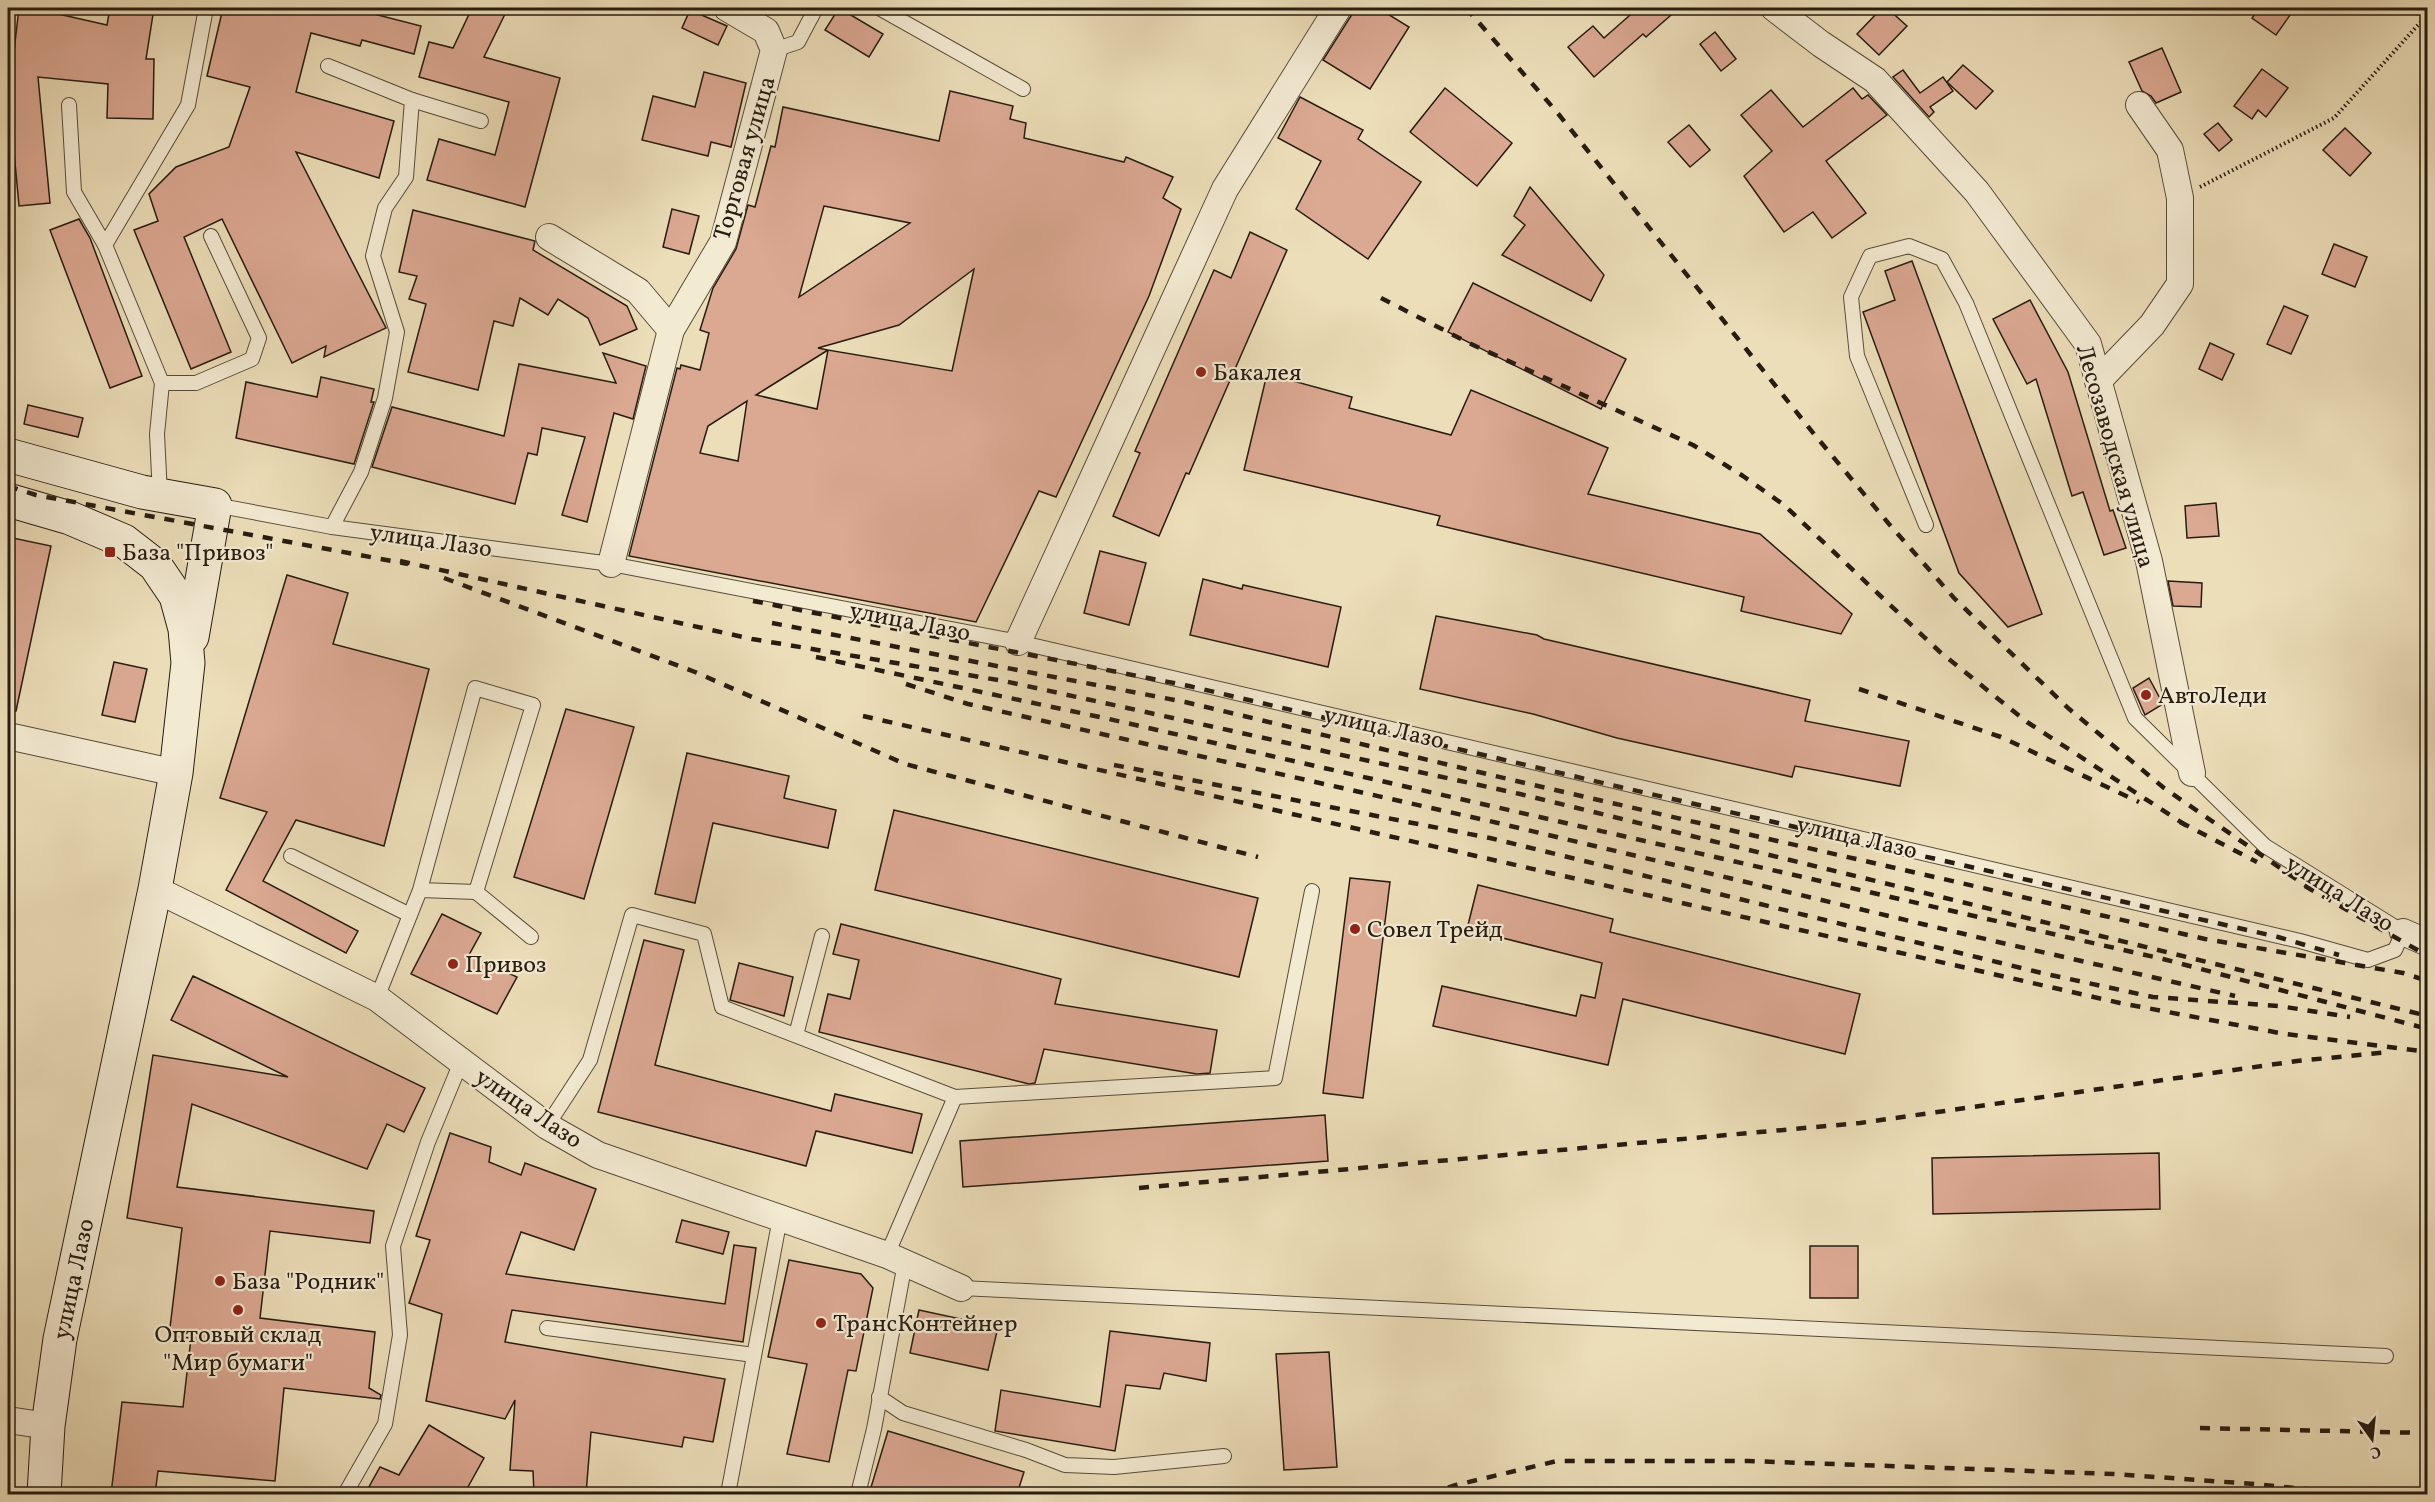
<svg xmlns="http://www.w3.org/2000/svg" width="2435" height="1502" font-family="Vollkorn,serif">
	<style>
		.building { fill: #dba892; stroke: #271c11; stroke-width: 1.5; fill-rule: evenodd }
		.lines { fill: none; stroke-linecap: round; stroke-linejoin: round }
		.lane-casing { stroke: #584c3b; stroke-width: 16 }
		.street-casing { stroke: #584c3b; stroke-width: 28 }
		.secondary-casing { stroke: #271c11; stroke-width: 35 }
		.path { stroke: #271c11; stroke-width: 4; stroke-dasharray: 1.5 3; stroke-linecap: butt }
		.lane { stroke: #f3ead2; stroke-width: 14 }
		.street { stroke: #f3ead2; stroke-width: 26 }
		.secondary { stroke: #f3ead2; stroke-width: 33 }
		.rail { stroke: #271c11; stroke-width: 4.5; stroke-dasharray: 10 10; stroke-linecap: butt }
		.poi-dot { fill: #8f2418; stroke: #f3ead2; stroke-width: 2 }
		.labels { text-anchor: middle; stroke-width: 4.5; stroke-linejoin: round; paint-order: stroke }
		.street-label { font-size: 24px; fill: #271c11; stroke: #f3ead2 }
		.poi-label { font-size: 24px; fill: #271c11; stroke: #f3ead2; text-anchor: start }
	</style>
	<rect width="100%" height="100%" fill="#ecdeb9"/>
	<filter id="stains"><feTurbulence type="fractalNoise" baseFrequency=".00333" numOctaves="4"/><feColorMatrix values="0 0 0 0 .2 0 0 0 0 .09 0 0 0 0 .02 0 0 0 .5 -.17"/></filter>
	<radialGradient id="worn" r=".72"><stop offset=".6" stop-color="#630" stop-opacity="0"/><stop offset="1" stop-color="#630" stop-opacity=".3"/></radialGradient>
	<g class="building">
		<polygon points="19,8 32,8 107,25 110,8 154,8 146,59 154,59 153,119 107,118 108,84 38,77 50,203 19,206 8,86 10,86"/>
		<polygon points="223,8 372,8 370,13 421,26 414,54 362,40 360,46 311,33 296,92 394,121 379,178 296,152 386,328 324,357 326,346 292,363 222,219 184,237 231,352 191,369 134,230 158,221 149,194 176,167 229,147 250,87 207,76"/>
		<polygon points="472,8 508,8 484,57 560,78 525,207 427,180 439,139 495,155 509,102 419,77 429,42 453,48"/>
		<polygon points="839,8 883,34 869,57 825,30"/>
		<polygon points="1356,8 1378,8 1409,27 1370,89 1323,60"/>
		<polygon points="1638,8 1679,8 1646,37 1643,34 1594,77 1568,47 1593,26 1604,38"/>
		<polygon points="1882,8 1887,8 1907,26 1879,55 1857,34"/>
		<polygon points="2260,8 2295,8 2276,35 2252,18"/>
		<polygon points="690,10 727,26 718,45 682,28"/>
		<polygon points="1715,32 1736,59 1721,71 1700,44"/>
		<polygon points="2162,48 2181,92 2156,103 2151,96 2142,91 2129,62"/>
		<polygon points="1963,65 1993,91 1976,109 1947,82"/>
		<polygon points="2262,69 2288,88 2266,117 2258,110 2252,119 2234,106"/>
		<polygon points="1903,70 1920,93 1943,77 1953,91 1930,107 1934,112 1929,117 1893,77"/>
		<polygon points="704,72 746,83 731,147 711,142 708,156 642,140 653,96 695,107"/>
		<polygon points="1445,88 1512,143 1477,186 1410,132"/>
		<polygon points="1853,88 1862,99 1868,95 1887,115 1826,161 1866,213 1832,238 1813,212 1784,232 1744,176 1772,151 1741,115 1771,90 1803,127"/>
		<path d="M950,91L1013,106L1010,119L1026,123L1024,138L1124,162L1126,157L1173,177L1163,198L1181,209L1149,296L1056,497L1039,491L976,622L629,556L677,368L680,369L681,365L700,370L709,333L700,330L713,288L736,249L748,205L755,207L771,146L775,147L783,107L939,141ZM824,206L910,223L799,297ZM974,269L952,371L828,350L817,409L756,395L828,350L818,348L899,325ZM747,401L738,461L700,453L708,426Z"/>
		<polygon points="1300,97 1363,130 1358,139 1421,182 1368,259 1296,209 1321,161 1278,138"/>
		<polygon points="2218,123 2232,140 2219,151 2204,134"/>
		<polygon points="1689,125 1710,150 1690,167 1668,142"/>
		<polygon points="2345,128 2371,153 2350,176 2323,150"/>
		<polygon points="1530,187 1604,275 1591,301 1502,255 1525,225 1514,216"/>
		<polygon points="672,209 699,216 689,254 663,247"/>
		<polygon points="413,210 535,241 533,250 627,306 637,329 600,345 588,318 558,299 548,315 520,298 513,326 494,321 478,390 408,372 426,304 409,299 417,276 399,272"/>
		<polygon points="79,219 90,238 142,376 110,388 50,230"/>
		<polygon points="1250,232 1287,250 1189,474 1186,473 1159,536 1113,516 1140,453 1135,451 1214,270 1231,278"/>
		<polygon points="2334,244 2367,257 2355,287 2322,274"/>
		<polygon points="1912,261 2042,614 2008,627 1959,573 1863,312 1895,300 1885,271"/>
		<polygon points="1473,283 1626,359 1601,409 1448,332"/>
		<polygon points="2030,300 2068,372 2110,511 2113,510 2126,548 2104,555 2083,492 2072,496 2036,379 2027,384 1993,319"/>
		<polygon points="2284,306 2308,316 2291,354 2267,344"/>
		<polygon points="2210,343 2234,354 2222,380 2199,369"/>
		<polygon points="603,353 646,366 633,419 614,413 587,522 562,515 585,437 542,428 537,455 528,453 515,504 372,467 392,407 504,436 519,364 616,383"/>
		<polygon points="1267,374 1352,397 1349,408 1451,435 1471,390 1608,448 1588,494 1760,534 1852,614 1841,634 1741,611 1744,597 1437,525 1440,516 1244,470"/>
		<polygon points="321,377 374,389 371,402 374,402 354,464 236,438 246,382 317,397"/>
		<polygon points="28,405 83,418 78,437 24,424"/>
		<polygon points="2216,503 2219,536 2187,538 2185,506"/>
		<polygon points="8,537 51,546 16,711 8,711"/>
		<polygon points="1100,551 1146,563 1129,625 1084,613"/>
		<polygon points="287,575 348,593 333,644 429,669 384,846 296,820 263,881 358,931 346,953 226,890 267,812 220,798"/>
		<polygon points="1203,579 1242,589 1243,585 1341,607 1328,667 1190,635"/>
		<polygon points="2168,581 2202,583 2201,607 2173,606"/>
		<polygon points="1436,616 1537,635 1544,639 1810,700 1805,721 1909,741 1900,786 1795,766 1792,777 1617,738 1533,714 1420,689"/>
		<polygon points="114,662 147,669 135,722 102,715"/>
		<polygon points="2149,678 2163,704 2145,715 2133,688"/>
		<polygon points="566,709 634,727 584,899 514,877"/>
		<polygon points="687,753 789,776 784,798 836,810 828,848 713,823 695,903 655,894"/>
		<polygon points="894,810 1258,898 1239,977 875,890"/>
		<polygon points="1350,878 1390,882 1363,1098 1323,1093"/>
		<polygon points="1478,885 1613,919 1610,932 1860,994 1845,1054 1623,999 1608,1065 1433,1026 1442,986 1576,1016 1581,995 1595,998 1602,963 1467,929"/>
		<polygon points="442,914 481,933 469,955 517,977 497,1014 411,974"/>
		<polygon points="841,924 1061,979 1055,1004 1217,1030 1210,1073 1197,1074 1044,1049 1035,1083 1029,1084 819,1032 828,994 850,999 859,960 833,954"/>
		<polygon points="644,940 684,950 655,1065 831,1111 835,1094 922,1114 912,1153 816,1131 806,1166 598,1112"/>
		<polygon points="739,963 793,977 784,1016 730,1000"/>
		<polygon points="193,976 425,1088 404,1132 387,1124 367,1169 192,1104 177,1187 374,1211 370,1243 270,1231 260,1318 375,1332 369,1388 381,1395 380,1399 284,1388 275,1481 158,1471 155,1494 111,1494 122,1402 183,1407 191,1338 169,1336 182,1228 127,1218 153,1055 288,1077 171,1020"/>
		<polygon points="1325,1115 1328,1161 963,1187 960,1141"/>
		<polygon points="450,1133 491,1147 489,1162 521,1175 525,1163 596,1189 574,1250 521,1232 506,1274 725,1304 734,1245 756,1248 743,1342 512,1310 505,1342 725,1379 713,1442 684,1437 682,1447 591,1432 586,1494 534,1494 533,1471 510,1470 515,1400 505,1419 426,1401 442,1314 409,1303 430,1240 416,1236"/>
		<polygon points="2159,1153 2160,1209 1933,1214 1932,1158"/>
		<polygon points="682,1220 729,1232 723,1254 676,1242"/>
		<rect x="1810" y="1246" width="48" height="52"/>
		<polygon points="789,1260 861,1274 873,1288 856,1371 848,1370 829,1462 787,1454 807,1364 768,1357"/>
		<polygon points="919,1310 998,1327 988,1370 910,1353"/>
		<polygon points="1110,1331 1210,1343 1206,1381 1164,1373 1160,1389 1126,1385 1115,1451 995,1431 1001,1390 1100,1407"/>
		<polygon points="1329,1352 1337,1467 1284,1470 1276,1354"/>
		<polygon points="429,1425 484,1458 464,1494 365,1494 380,1467 399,1475"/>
		<polygon points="888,1431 1024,1472 1017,1494 869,1494"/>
	</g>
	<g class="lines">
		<defs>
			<g id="lane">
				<polyline points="879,8 1023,89"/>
				<polyline points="774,50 798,42 816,8"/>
				<polyline points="328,66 412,100 406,177 385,208 373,256 397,332 385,398 361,472 332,527"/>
				<polyline points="412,100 481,121"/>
				<polyline points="69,105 74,192 105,245 162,383 157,434 160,495"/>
				<polyline points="105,245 188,105 206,8"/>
				<polyline points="162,383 196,383 252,359 259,338 211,236"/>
				<polyline points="215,505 332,527 611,564 1018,642 2300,941 2368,960 2395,950 2403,932 2265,846 2135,718 1966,303 1942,259 1909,246 1870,256 1851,297 1857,356 1926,525"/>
				<polyline points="291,856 410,915"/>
				<polyline points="476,892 531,937"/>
				<polyline points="377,998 420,890 475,688 533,705 476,892 420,890"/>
				<polyline points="796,1035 822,936"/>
				<polyline points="955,1097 1275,1078 1312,891"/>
				<polyline points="547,1126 590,1060 632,915 704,934 722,1007 955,1097 887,1255"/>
				<polyline points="961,1288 2386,1356"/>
				<polyline points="547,1328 754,1355"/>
				<polyline points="879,1397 903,1413 1026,1450 1065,1465 1114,1467 1224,1456"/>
				<polyline points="345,1494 385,1424 400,1335 393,1246 428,1142 461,1062"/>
				<polyline points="728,1494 780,1218"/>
				<polyline points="858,1494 874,1429 905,1263"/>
			</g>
			<g id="street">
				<polyline points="1774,8 1821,44 1875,80 1977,192 2088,344 2149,561 2192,773"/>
				<polyline points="549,237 638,291 671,330"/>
				<polyline points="2098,381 2152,325 2180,284 2180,198 2170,150 2139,105"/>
				<polyline points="611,564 671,330 723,242 774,50 766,31 727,8"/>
				<polyline points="1018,642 1225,189 1338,8"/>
				<polyline points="8,736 176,773"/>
				<polyline points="155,889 377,998 547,1126 598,1155 887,1255 961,1288"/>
				<polyline points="2403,932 2428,943"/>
				<polyline points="8,1420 48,1426"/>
			</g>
			<g id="secondary">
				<polyline points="8,455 142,492 215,505 192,637"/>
				<polyline points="8,500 70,518 124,541 155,565 176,596 185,629 188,663 176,773 155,889 60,1339 48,1426 44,1494"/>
			</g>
		</defs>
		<use href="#lane" class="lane-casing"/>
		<use href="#street" class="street-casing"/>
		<use href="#secondary" class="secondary-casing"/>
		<polyline class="path" points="2200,187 2334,118 2428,14"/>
		<use href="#lane" class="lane"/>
		<use href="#street" class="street"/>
		<use href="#secondary" class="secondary"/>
		<g class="rail">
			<polyline points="1466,8 1556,111 1814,434 1889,524 1954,598 2068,708 2164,788 2312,890"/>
			<polyline points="1381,298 1471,344 1693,445 1743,476 1784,505 1940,652 2027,722 2187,826"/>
			<polyline points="8,486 36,495 408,564"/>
			<polyline points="400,561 752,639 1004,681 1520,794 2428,1016"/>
			<polyline points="444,578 695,672 905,764 1258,857"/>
			<polyline points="753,601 1189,686 1620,787 2278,937 2339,955"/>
			<polyline points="772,623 1185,702 1529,784 2205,939 2403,973 2428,981"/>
			<polyline points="816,657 1109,719 2163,959 2428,1029"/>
			<polyline points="906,684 968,704 1498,823 1998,942 2235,996"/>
			<polyline points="1859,689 2001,737 2139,802"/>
			<polyline points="863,716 2120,1003 2285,1034 2428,1052"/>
			<polyline points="1114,765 1490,838 2046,974 2153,997 2279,1006 2350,1017"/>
			<polyline points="2180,822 2257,862"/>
			<polyline points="2305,886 2428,956"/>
			<polyline points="1139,1188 1860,1123 2297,1061 2390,1052"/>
			<polyline points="2200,1428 2428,1433"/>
			<polyline points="1429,1494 1456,1485 1557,1461 1748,1461 2114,1474 2254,1484 2357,1494"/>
		</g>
	</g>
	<g class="poi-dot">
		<circle cx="1201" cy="372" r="6"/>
		<rect x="104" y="546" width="12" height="12" rx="3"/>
		<circle cx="2146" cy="695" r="6"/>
		<circle cx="1355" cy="929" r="6"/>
		<circle cx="453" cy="964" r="6"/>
		<circle cx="220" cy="1281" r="6"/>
		<circle cx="238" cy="1310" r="6"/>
		<circle cx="821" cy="1323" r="6"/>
	</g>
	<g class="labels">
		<g class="street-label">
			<text transform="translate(744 158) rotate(-74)" y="8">Торговая улица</text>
			<text transform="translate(2116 456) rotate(74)" y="8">Лесозаводская улица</text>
			<text transform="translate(431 540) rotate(8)" y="8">улица Лазо</text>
			<text transform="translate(910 621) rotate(11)" y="8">улица Лазо</text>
			<text transform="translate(1384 727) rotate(13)" y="8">улица Лазо</text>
			<text transform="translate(1857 837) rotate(13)" y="8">улица Лазо</text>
			<text transform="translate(2340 893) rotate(32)" y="8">улица Лазо</text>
			<text transform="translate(529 1108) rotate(34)" y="8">улица Лазо</text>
			<text transform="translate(73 1279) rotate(-78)" y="8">улица Лазо</text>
		</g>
		<g class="poi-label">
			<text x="1213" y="380">Бакалея</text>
			<text x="122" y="560">База "Привоз"</text>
			<text x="2158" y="703">АвтоЛеди</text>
			<text x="1367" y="937">Совел Трейд</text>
			<text x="465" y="972">Привоз</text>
			<text x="232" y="1289">База "Родник"</text>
			<text x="833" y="1331">ТрансКонтейнер</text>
			<text x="238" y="1342" text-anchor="middle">Оптовый склад<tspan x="238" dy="28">"Мир бумаги"</tspan></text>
		</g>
	</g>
	<rect width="2435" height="1502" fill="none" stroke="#ecdeb9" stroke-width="30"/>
	<rect x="9" y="9" width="2417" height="1484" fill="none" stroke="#271c11" stroke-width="3"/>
	<rect x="15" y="15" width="2405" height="1472" fill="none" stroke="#271c11" stroke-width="1.5"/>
	<g transform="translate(2372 1439) rotate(165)" stroke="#f3ead2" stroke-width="4.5" paint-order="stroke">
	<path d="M0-4.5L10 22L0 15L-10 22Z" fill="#271c11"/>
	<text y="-9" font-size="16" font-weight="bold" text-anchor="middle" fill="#271c11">С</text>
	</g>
	<rect width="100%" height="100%" filter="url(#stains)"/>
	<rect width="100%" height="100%" fill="url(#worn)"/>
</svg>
